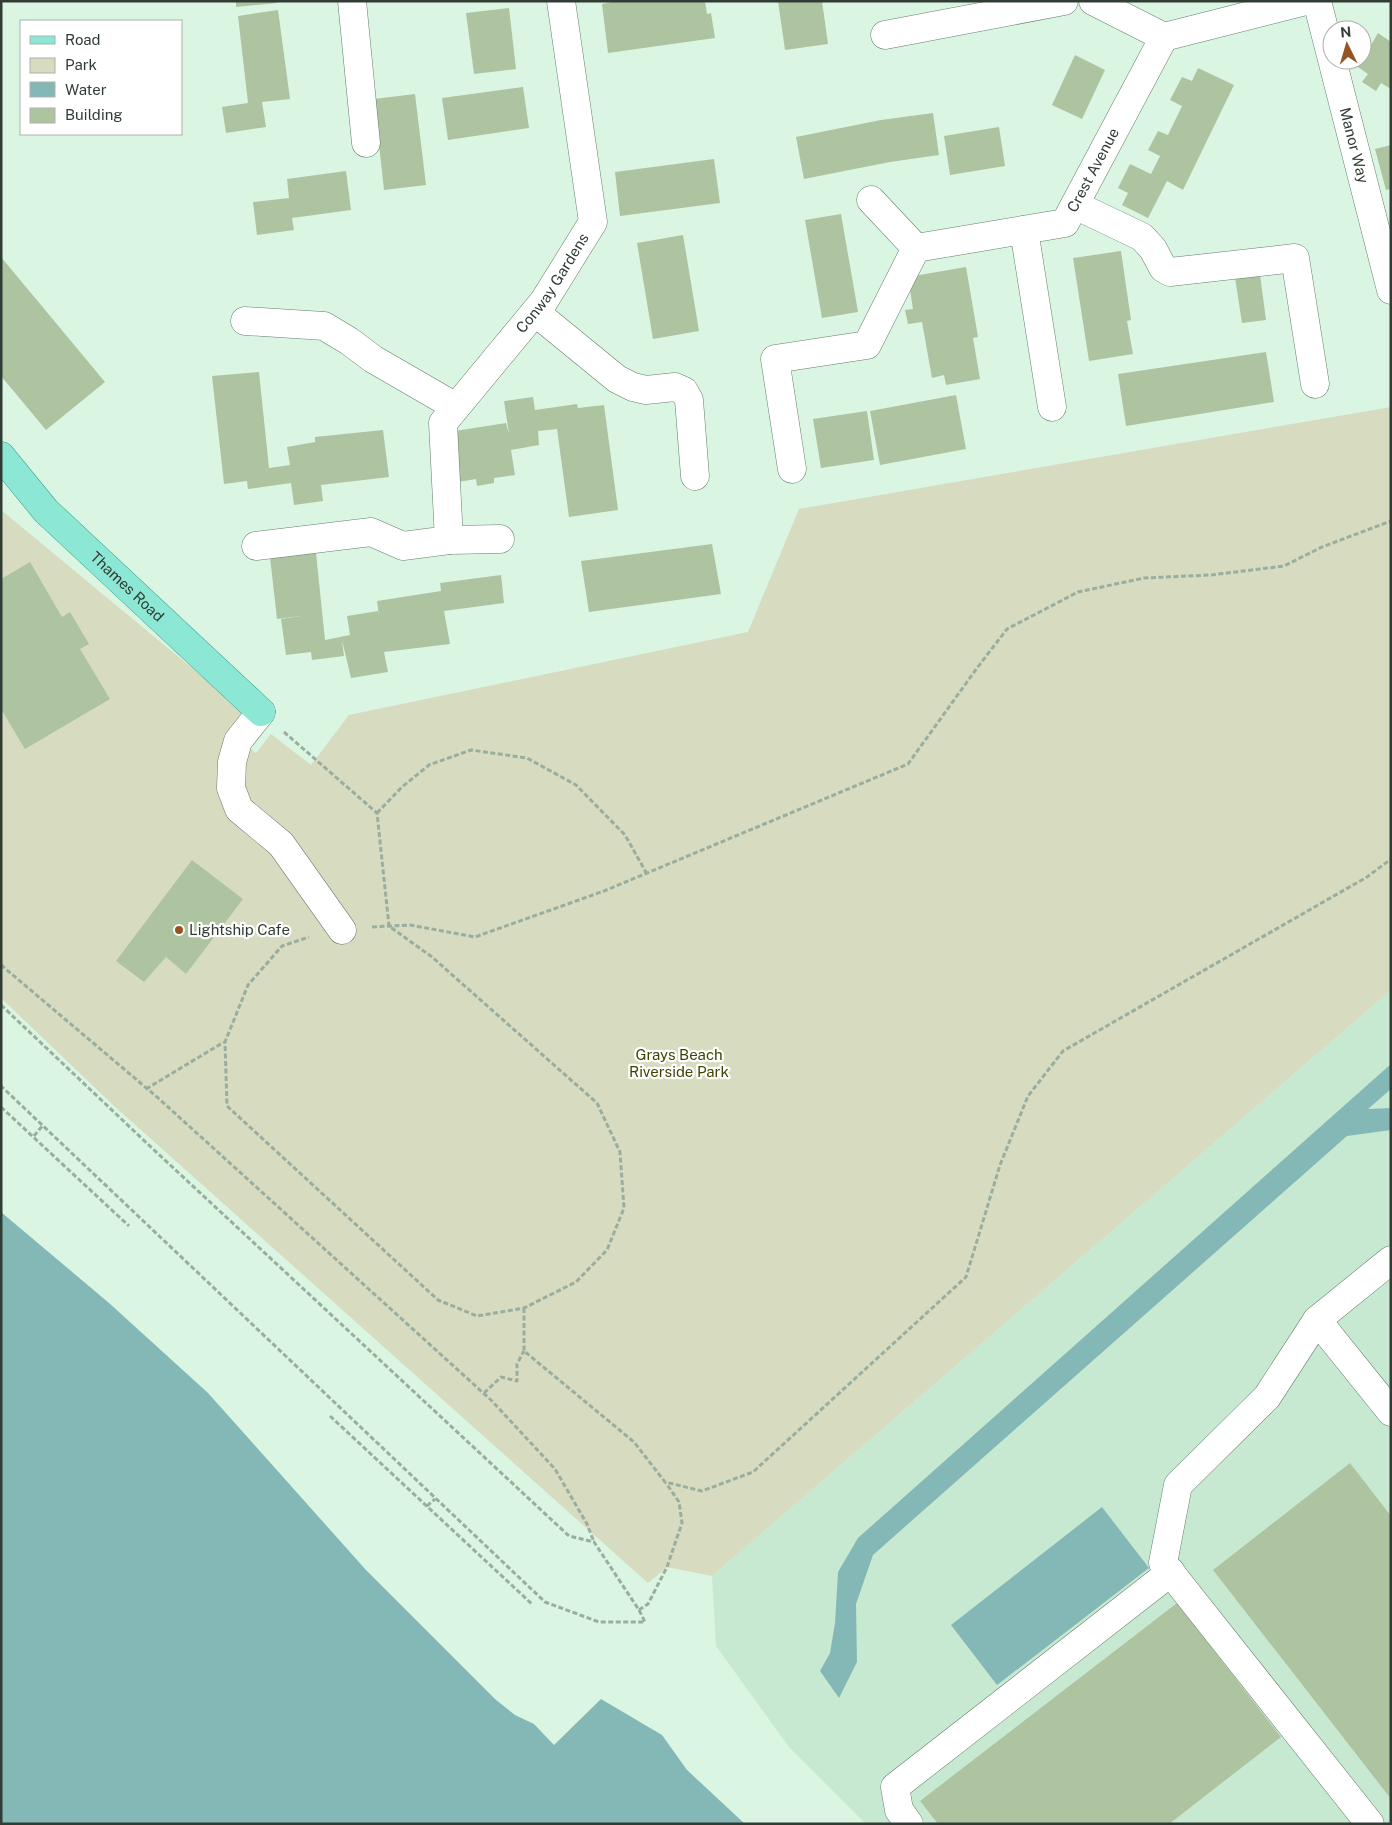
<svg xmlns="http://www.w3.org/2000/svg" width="1392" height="1825" font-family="'Public Sans',sans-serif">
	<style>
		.built { fill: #c8e9d1 }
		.green { fill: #d7dbc0 }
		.water { fill: #84b8b7 }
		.building { fill: #aec4a1 }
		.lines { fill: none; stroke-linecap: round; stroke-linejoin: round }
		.minor-casing { stroke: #667e6d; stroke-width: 29 }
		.major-casing { stroke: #3aa289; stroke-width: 29 }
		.path { stroke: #99ae9f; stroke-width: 3; stroke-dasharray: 5 2.5; stroke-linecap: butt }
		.minor { stroke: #fff; stroke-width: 28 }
		.major { stroke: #8ce8d4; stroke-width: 28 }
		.poi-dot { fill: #965423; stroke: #fff; stroke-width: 2 }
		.labels { text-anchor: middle; stroke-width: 4.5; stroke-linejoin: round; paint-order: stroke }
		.street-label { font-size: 15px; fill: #313c34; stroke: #fff }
		.poi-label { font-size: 15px; fill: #313c34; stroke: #fff; text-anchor: start }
		.park-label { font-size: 15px; fill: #404400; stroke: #fff }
	</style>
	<rect width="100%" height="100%" fill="#daf5e1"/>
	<polygon class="built" points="1391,990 1391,1824 866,1824 789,1747 716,1646 712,1576"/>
	<polygon class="green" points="1391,407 1391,990 712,1576 667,1567 648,1583 113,1105 1,998 1,510 250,716 233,735 256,753 271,734 311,765 349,715 748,632 799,509"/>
	<g class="water">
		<polygon points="1391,1064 1391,1089 1368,1109 1391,1108 1391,1130 1347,1136 873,1555 856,1604 857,1662 839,1698 820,1671 830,1653 835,1623 838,1572 858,1538"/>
		<polygon points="1,1212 109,1303 208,1393 366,1570 495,1699 515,1715 534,1724 554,1745 601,1699 662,1735 687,1770 745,1824 1,1824"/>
		<polygon points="1102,1507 1149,1568 997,1685 951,1625"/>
	</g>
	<g class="building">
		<polygon points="236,1 277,1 277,3 236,7"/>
		<polygon points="616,1 705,1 707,14 711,13 715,38 608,53 602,4"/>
		<polygon points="778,1 822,1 828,44 785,50"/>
		<polygon points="509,8 516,69 474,74 466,13"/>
		<polygon points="278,10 290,99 262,102 266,127 226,133 222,107 248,103 238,16"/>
		<polygon points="1378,33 1391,42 1391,89 1381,83 1376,91 1362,82 1368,74 1358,67"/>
		<polygon points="1075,55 1105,70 1082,119 1052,105"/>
		<polygon points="1198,68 1234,85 1183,190 1167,181 1148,218 1122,205 1128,193 1118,188 1130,164 1151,174 1160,156 1148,150 1158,131 1168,135 1182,106 1170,100 1182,77 1192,81"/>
		<polygon points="523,87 529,128 448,140 442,98"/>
		<polygon points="415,94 426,185 384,190 374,99"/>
		<polygon points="933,113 939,155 890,162 804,179 796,137 881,120"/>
		<polygon points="999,127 1005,166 950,175 944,136"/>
		<polygon points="1391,145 1391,189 1386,190 1375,149"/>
		<polygon points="714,159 720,203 620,216 615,172"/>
		<polygon points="346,171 351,210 292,218 294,230 257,235 253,202 289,198 287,179"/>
		<polygon points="841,214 858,312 822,318 805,220"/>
		<polygon points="683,235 699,331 653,339 637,243"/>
		<polygon points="1121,251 1131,320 1127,321 1133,354 1089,361 1073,258"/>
		<polygon points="1,257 105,382 46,430 1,376"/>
		<polygon points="966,267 978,337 973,338 980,379 946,385 944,375 932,378 922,322 908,324 905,310 913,309 908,277"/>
		<polygon points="1259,267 1266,320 1242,323 1234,271"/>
		<polygon points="1266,352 1274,402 1126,426 1118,374"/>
		<polygon points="259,372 269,468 290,465 287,447 315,442 315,437 383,430 389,477 321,485 323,501 294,505 291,483 248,489 247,481 224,484 212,376"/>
		<polygon points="956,395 966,449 880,465 870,411"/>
		<polygon points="533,397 535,410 577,404 578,408 604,405 618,510 569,517 557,429 538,431 539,445 511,450 515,475 494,478 494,483 477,486 476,479 458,482 449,432 506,423 509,434 504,401"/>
		<polygon points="867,411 874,460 821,468 813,419"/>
		<polygon points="712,544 721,594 589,612 581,561"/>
		<polygon points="316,553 325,640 350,635 347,616 378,611 379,617 377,601 441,591 440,583 501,575 504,603 444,611 450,644 384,652 388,672 351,678 342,640 344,656 312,660 311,652 286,655 281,619 301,616 277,619 270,557"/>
		<polygon points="30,562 62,617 70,612 89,644 80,649 110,699 25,749 1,709 1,579"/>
		<polygon points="192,860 243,899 186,974 166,957 144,982 116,961"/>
		<polygon points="1350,1463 1391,1516 1391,1799 1213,1570"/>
		<polygon points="1177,1603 1281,1737 1169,1824 938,1824 920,1801"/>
	</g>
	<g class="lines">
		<defs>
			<g id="minor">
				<polyline points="352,1 366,143"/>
				<polyline points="1093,1 1164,37 1306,1"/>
				<path id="s1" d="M1317,1L1391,290"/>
				<polyline points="885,35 1064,1"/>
				<polyline points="871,200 916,248"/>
				<polyline points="1075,205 1142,237 1153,249 1163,268 1170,272 1295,258 1315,384"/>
				<polyline points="1024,230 1052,407"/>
				<polyline points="535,312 617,379 633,387 646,390 675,387 684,391 689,400 695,476"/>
				<polyline points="245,321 324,326 349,341 373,359 456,407"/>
				<path id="s2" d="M792,469L775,359L867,345L916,248L1065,223L1164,37"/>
				<path id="s3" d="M449,540L443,423L544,301L593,222L561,1"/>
				<polyline points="256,546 371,532 403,546 449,540 500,539"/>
				<polyline points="261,712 238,741 232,762 231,788 239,809 281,844 342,930"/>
				<polyline points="1317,1320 1391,1412"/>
				<polyline points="909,1824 899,1810 895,1787 1171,1572"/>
				<polyline points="1370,1824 1163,1563 1178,1485 1267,1397 1317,1320 1391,1260"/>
			</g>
			<g id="major">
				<path id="s4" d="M1,456L46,511L261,712"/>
			</g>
		</defs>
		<use href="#minor" class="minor-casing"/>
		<use href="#major" class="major-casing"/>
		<g class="path">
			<polyline points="284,732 377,813 389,926 432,957 597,1103 620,1152 624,1208 607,1250 576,1282 524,1308 477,1316 438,1300 227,1106 225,1042 248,985 282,946 309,937"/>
			<polyline points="377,813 402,787 429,765 471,750 527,758 576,785 625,835 647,874"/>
			<polyline points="372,927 410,925 475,937 604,891 908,764 977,668 1007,629 1078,592 1144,578 1211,575 1284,566 1322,547 1391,521"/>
			<polyline points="1,965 157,1097 491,1400 555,1469 587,1524 594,1542"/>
			<polyline points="1,1005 153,1149 569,1536 594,1542 639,1610 645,1622 599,1622 545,1602 1,1086"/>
			<polyline points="146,1089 224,1042"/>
			<polyline points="1,1107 129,1226"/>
			<polyline points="34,1136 43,1125"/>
			<polyline points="524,1308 524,1351 634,1442 665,1482 702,1491 753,1472 966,1277 1000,1165 1028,1096 1063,1051 1367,877 1391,859"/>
			<polyline points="484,1393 501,1377 517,1381 517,1364 524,1351"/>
			<polyline points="330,1416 533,1605"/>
			<polyline points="427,1506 435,1499"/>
			<polyline points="639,1610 648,1604 667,1567 682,1523 679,1502 666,1483"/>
		</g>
		<use href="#minor" class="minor"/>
		<use href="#major" class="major"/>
	</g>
	<circle class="poi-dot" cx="179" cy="930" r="5"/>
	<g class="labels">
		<g class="street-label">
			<text dy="5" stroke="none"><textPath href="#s1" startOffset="149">Manor Way</textPath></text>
			<text dy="5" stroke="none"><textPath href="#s2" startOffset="524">Crest Avenue</textPath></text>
			<text dy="5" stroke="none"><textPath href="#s3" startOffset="295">Conway Gardens</textPath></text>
			<text dy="5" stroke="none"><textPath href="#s4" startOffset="182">Thames Road</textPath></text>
		</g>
		<g class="poi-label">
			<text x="189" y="935">Lightship Cafe</text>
		</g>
		<g class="park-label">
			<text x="679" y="1060">Grays Beach<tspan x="679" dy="17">Riverside Park</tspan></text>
		</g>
	</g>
	<rect width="1392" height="1825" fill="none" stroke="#313c34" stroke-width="5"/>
	<rect x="20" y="20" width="162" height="115" fill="#ffffff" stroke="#adb1ae"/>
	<rect x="30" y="36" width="25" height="8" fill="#8ce8d4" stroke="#adb1ae"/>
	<text x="65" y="45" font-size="15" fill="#313c34">Road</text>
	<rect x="30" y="58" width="25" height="15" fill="#d7dbc0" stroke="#adb1ae"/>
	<text x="65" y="70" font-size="15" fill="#313c34">Park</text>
	<rect x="30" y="82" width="25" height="15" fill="#84b8b7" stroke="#adb1ae"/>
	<text x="65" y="95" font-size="15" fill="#313c34">Water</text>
	<rect x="30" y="108" width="25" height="15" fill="#aec4a1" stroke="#adb1ae"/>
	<text x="65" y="120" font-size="15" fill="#313c34">Building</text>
	<g transform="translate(1347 45) rotate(355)"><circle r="24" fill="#ffffff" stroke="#adb1ae"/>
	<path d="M0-4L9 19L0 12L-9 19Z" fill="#965423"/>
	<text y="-8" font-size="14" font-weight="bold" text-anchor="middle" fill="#313c34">N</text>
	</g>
</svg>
